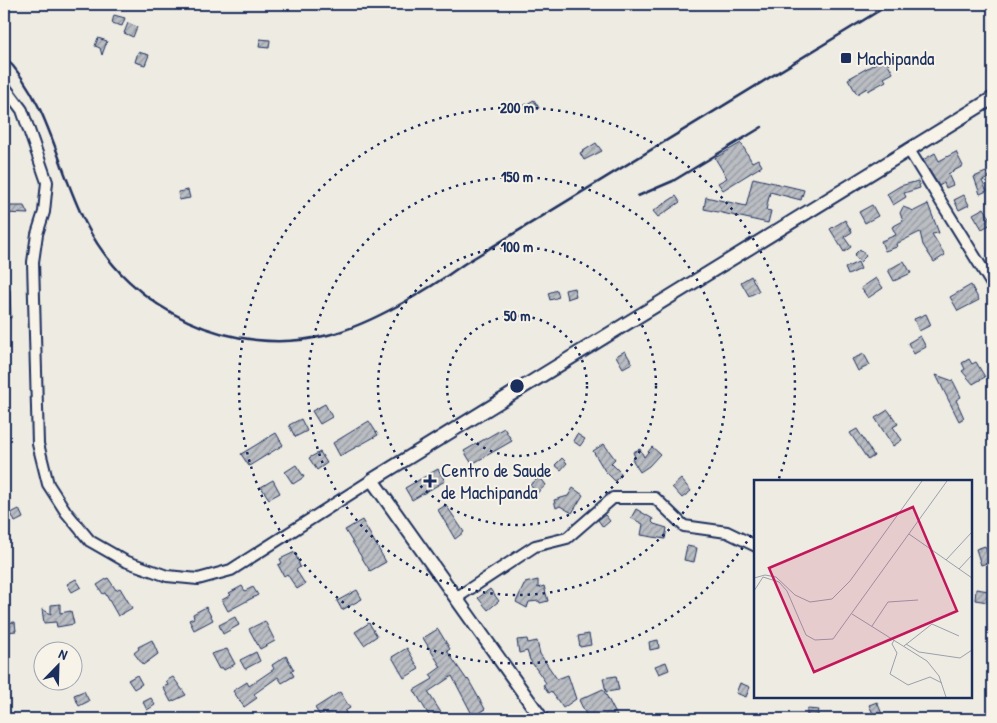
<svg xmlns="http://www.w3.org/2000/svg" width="997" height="723" font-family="'Patrick Hand',sans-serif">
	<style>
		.building { fill: url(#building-hatch); stroke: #1b2f5e }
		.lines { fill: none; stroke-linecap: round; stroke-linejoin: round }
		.minor-casing { stroke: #1b2f5e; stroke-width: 14 }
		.tertiary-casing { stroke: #1b2f5e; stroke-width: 16 }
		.minor { stroke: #f7f3e8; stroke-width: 10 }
		.tertiary { stroke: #f7f3e8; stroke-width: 12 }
		.rail { stroke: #1b2f5e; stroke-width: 2.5 }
		.ring { fill: none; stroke: #1b2f5e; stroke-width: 2.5; stroke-dasharray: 2.5 5 }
		.poi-dot { fill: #1b2f5e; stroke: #f7f3e8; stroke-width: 2 }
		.labels { text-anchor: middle; stroke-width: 4; stroke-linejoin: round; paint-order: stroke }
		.poi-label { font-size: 19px; fill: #1b2f5e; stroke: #f7f3e8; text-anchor: start }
		.inset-road { fill: none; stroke: #9aa0ad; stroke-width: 1 }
		.view { fill: #c2185b; fill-opacity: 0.15; stroke: #c2185b; stroke-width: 2.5 }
		.inset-edge { fill: none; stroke: #1b2f5e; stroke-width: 2.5 }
		.centre { fill: #1b2f5e; stroke: #f7f3e8; stroke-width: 2.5 }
		.ring-label { font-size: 15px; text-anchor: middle; font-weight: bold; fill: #1b2f5e; stroke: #f7f3e8; stroke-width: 4; stroke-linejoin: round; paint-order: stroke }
	</style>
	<defs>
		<pattern id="building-hatch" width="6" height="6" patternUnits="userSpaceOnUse" patternTransform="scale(1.25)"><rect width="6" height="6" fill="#babdc2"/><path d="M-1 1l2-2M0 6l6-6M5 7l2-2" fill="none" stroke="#969aa1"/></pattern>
	</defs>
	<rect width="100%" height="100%" fill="#eeebe2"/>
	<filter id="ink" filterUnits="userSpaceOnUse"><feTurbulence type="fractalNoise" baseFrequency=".02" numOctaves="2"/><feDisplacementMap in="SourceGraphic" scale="10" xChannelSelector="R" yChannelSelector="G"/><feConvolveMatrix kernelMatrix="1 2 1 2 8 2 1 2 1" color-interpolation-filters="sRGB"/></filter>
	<g filter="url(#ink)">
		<g class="building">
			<polygon points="114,15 125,18 122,26 112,23"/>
			<polygon points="128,23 137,27 133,37 124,33"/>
			<polygon points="98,38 107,41 102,55 100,48 95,46"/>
			<polygon points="260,39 270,40 269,48 259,47"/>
			<polygon points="138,52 149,55 145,65 135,62"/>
			<polygon points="885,58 893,73 884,78 886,81 868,91 867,88 857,94 848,79"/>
			<polygon points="534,100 539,108 528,114 523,106"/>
			<polygon points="596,143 602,151 584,160 580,153"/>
			<polygon points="741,143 752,162 758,159 762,166 723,190 718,183 727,178 715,158"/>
			<polygon points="956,152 963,166 948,174 953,185 946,188 944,183 939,186 923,160 935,153 939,161"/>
			<polygon points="986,172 989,178 982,181 987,191 980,194 974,177"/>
			<polygon points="753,178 804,190 801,200 770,192 766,210 771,211 768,223 704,209 706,197 746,206"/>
			<polygon points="918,181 920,188 904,193 906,197 893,205 887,194 900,186"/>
			<polygon points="188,190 190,198 179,200 178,192"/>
			<polygon points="964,195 969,205 959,210 954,200"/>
			<polygon points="676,196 680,202 658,217 653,211"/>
			<polygon points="928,204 939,233 932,234 945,255 934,262 923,245 920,232 896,244 897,247 885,251 881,241 896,235 892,227 903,221 900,213 903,207 914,211"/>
			<polygon points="872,205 878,216 865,223 859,212"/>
			<polygon points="4,206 24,206 28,214 4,213"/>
			<polygon points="984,208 993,223 982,229 973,214"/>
			<polygon points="845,220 852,232 844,237 851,247 844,252 830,229"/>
			<polygon points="860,249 866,256 860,262 854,255"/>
			<polygon points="904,261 911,273 894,281 888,270"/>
			<polygon points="858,262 861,269 848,275 845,268"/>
			<polygon points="751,276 759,291 749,296 741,282"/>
			<polygon points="876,278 883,288 868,298 861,288"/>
			<polygon points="971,285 979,300 958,311 950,297"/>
			<polygon points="574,288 576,296 567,299 565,290"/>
			<polygon points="4,290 10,290 11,318 4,318"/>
			<polygon points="557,290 559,297 550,300 548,293"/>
			<polygon points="926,314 931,325 919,331 914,319"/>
			<polygon points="920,336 926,347 914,354 908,343"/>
			<polygon points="625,351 632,363 623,368 616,356"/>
			<polygon points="864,354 870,365 858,371 852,359"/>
			<polygon points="969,359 972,364 976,362 985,377 973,384 962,371 965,369 962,363"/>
			<polygon points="936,375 953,381 961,397 956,400 964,418 959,421"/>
			<polygon points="325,404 332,417 320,424 312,411"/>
			<polygon points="888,410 898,424 893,427 902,440 893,446 875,418"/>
			<polygon points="301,419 307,431 295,437 289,425"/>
			<polygon points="369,421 378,435 340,456 333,443"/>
			<polygon points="504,428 512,441 472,464 464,451"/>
			<polygon points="857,429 874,456 868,460 850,433"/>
			<polygon points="276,433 283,445 249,466 241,454"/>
			<polygon points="577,434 585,439 580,446 573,441"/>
			<polygon points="604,444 615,459 611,463 622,474 615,481 605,471 593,451"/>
			<polygon points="652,447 660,454 649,466 640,472 632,459 635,457 633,452 640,449 644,457"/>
			<polygon points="320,452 327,463 317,470 309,458"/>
			<polygon points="562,458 567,463 561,470 555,465"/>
			<polygon points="296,465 304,477 293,484 285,472"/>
			<polygon points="438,469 445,481 412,500 405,488"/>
			<polygon points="540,477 546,485 537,493 530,485"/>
			<polygon points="681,479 691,491 682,498 672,487"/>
			<polygon points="273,480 280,493 269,499 261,487"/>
			<polygon points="573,488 583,495 572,513 560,506 556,508 554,500 568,496"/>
			<polygon points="446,505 464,532 455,539 438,510"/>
			<polygon points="19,509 23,518 15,522 11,513"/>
			<polygon points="636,509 653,519 652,522 654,524 667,528 665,539 641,535 643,524 631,518"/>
			<polygon points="605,515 610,521 603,527 598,520"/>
			<polygon points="362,520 386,562 370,571 345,530"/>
			<polygon points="687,546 697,548 694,562 684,560"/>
			<polygon points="985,546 990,562 981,565 976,549"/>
			<polygon points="295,552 300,567 296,570 305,584 297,589 287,574 284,576 278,565 282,563 280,559"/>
			<polygon points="108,578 116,590 120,588 132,608 118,616 105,593 103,594 97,585"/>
			<polygon points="76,579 81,587 72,592 67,584"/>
			<polygon points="538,580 538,588 544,586 548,601 540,603 539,601 529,602 527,608 516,602 525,583"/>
			<polygon points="242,586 245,591 253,587 258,595 228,611 222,600 231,595 229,593"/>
			<polygon points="490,589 499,601 488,610 478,598"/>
			<polygon points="976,589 989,591 988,602 975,600"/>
			<polygon points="357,590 362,599 342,610 337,601"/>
			<polygon points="60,604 60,613 71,611 74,624 57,627 56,622 44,623 42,609 51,614 51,605"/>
			<polygon points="206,607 213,620 194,630 189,620 194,618 193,614"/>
			<polygon points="235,617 239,625 223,634 219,625"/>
			<polygon points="265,621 275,641 260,649 249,629"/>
			<polygon points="15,622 16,631 7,632 6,623"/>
			<polygon points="369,623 377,636 364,645 355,632"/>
			<polygon points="438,629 450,649 447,651 467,680 468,679 485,709 473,716 452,676 428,692 445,719 431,719 414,690 433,679 430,675 441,667 423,638"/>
			<polygon points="589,634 591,645 580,647 578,636"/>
			<polygon points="527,639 528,643 537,641 540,654 557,679 568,675 576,699 563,708 551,691 548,693 543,685 546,683 530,660 527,651 519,653 517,640"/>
			<polygon points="152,640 158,654 143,665 134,653 139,649 138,647"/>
			<polygon points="658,640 659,648 650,650 649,642"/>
			<polygon points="407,648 419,669 404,678 392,657"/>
			<polygon points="227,649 235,664 224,670 222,667 219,669 211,654"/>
			<polygon points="256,652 260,661 245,669 240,660"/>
			<polygon points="286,656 294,670 291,671 294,676 282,683 278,677 254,694 257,698 244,707 233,691 247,682 249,686 274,669 272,665"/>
			<polygon points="666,662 669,670 659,674 655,666"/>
			<polygon points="137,675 142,684 134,689 128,680"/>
			<polygon points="616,676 619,690 606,692 603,678"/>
			<polygon points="173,677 186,695 171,702 163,687 168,685 166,681"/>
			<polygon points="740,683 750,687 746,697 736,693"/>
			<polygon points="603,689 617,716 610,719 588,719 579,700"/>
			<polygon points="84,691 89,701 79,706 74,695"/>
			<polygon points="340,692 350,708 345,711 348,716 342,719 337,716 331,719 322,719 315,708"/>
			<polygon points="151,698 155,705 147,710 143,702"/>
			<polygon points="877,702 882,714 875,718 869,705"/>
			<polygon points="807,709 819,710 817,718 807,716"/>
		</g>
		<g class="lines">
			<defs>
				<g id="minor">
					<polyline points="4,86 22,110 47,182 44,212 37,234 33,262 38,444 48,484 66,512 90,541 125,561 167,576 198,579 231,570 372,480"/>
					<polyline points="909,150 993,286"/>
					<polyline points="456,598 535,546 567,538 613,498 655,498 684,526 727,532 756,546"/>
				</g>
				<polyline id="tertiary" points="542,719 372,480 993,98"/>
			</defs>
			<use href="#minor" class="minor-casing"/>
			<use href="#tertiary" class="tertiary-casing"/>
			<use href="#minor" class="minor"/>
			<use href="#tertiary" class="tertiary"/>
			<g class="rail">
				<path d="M4,56C50,103 57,168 86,224C130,311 233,359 328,335C370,325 428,290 464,264L890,4"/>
				<polyline points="638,196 673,181 762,127"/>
			</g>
		</g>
	</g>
	<g class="ring">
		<circle cx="517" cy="386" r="70"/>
		<circle cx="517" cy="386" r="139"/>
		<circle cx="517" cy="386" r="209"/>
		<path d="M755 529A278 278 0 1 1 778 481"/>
	</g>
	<g class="poi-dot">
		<rect x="840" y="52" width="12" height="12" rx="2.5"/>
		<path d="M427.5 473.5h5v5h5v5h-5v5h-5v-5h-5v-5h5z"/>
	</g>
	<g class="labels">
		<g class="poi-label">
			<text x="857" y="65">Machipanda</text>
			<text x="441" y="477">Centro de Saude<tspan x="441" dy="22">de Machipanda</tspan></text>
		</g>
	</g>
	<g transform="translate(754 480)">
		<rect width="218" height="218" fill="#eeebe2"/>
		<path class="inset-road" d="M155,54L218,98M192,80L217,53M205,89L218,75M0,98L11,95L22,97L41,115L56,122L78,119L96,101L168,1M0,111L9,97L25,102L33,111L52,155L61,160L79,159L193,1M98,134L173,181L185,196L192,217M118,146L134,122L164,120M140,160L138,164L143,173L136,194L154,205L176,197L188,203M152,164L165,172L206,178L218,170M150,166L178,144L205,156"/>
		<path class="view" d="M159,27L203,131L60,192L15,88Z"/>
		<rect width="218" height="218" class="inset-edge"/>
	</g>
	<circle cx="517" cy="386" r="8" class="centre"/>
	<g class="ring-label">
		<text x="517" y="113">200 m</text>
		<text x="517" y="182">150 m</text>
		<text x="517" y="252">100 m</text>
		<text x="517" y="321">50 m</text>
	</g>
	<rect width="997" height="723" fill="none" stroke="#f7f3e8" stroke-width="20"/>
	<rect x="10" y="10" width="977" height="703" fill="none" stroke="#1b2f5e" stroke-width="2" filter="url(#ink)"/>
	<g transform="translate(58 666) rotate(23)"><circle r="24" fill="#f7f3e8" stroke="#9fa5b1"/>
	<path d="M0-4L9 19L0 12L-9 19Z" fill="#1b2f5e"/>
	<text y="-8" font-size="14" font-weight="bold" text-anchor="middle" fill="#1b2f5e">N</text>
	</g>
</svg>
